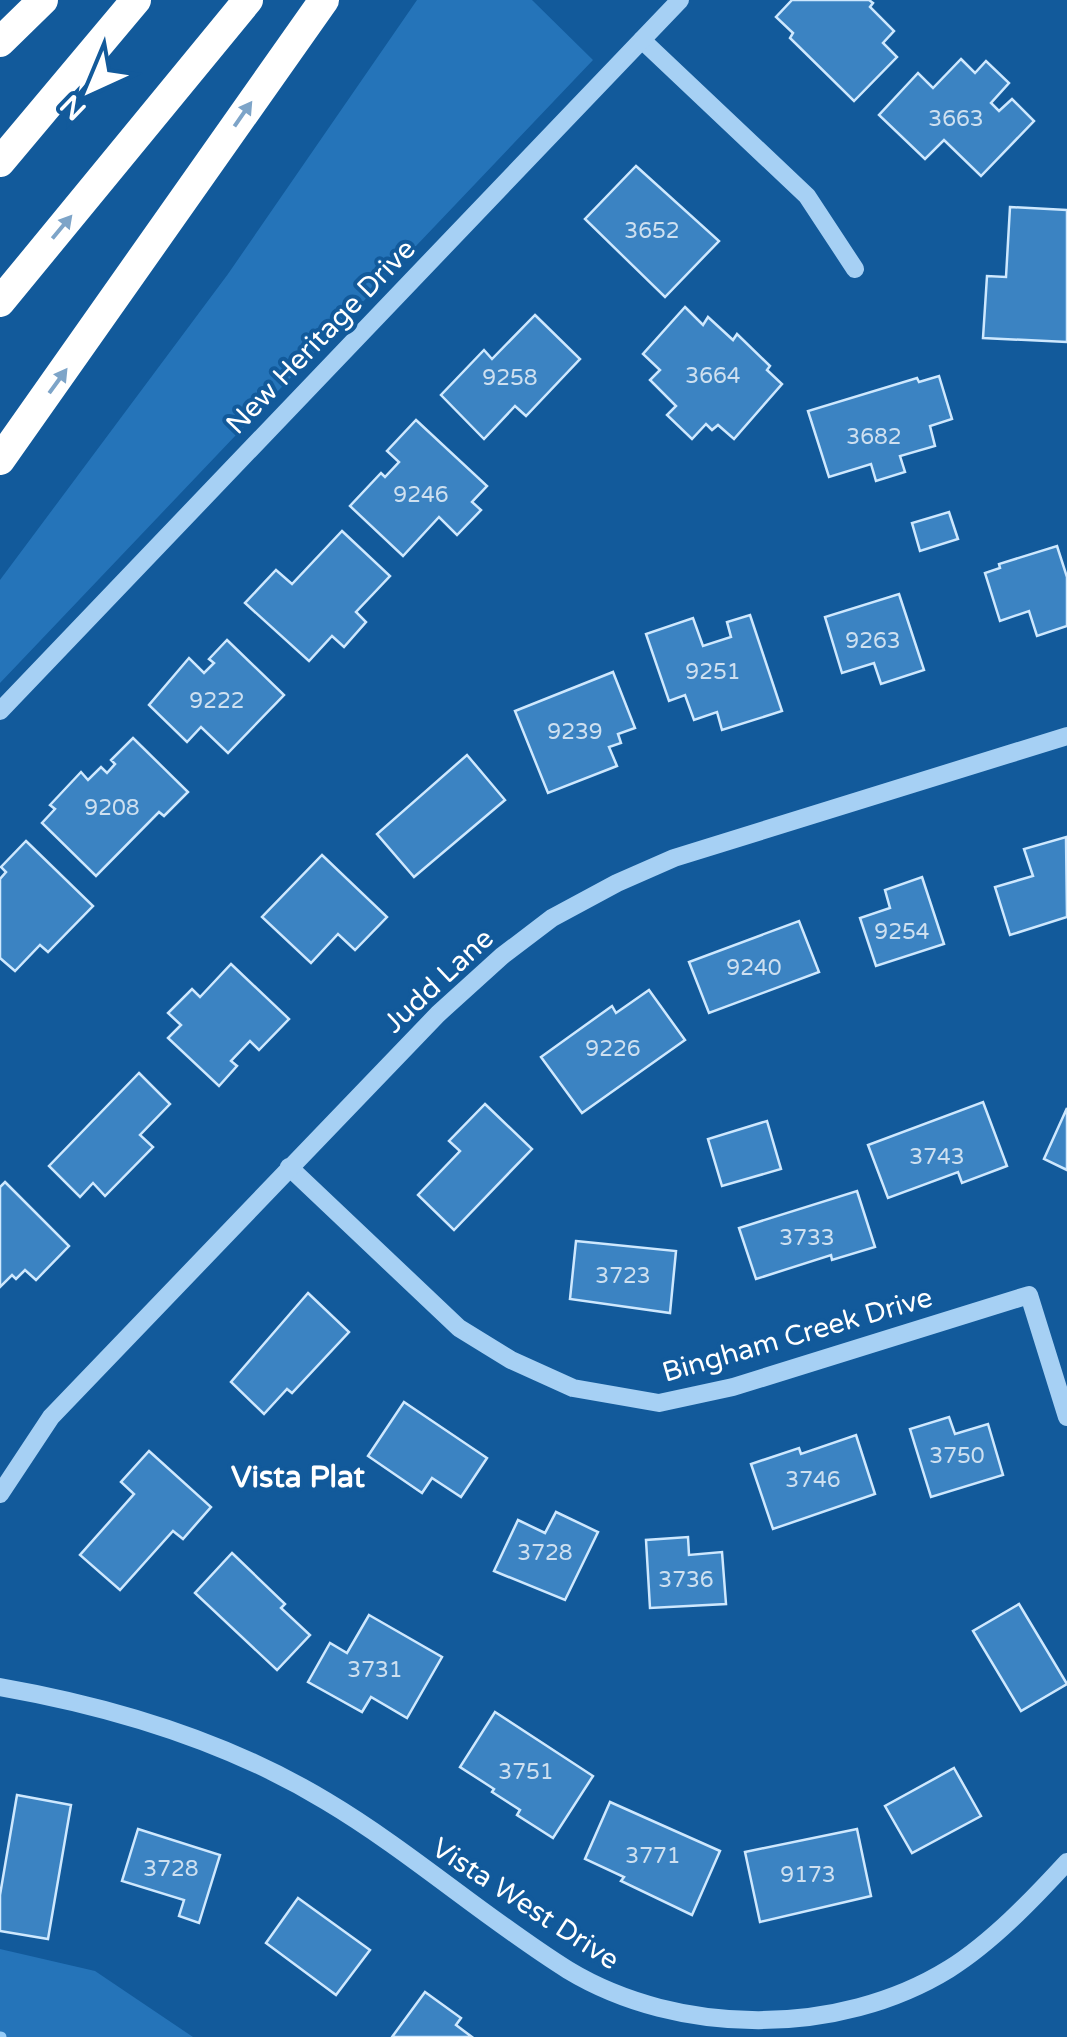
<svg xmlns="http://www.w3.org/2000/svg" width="1067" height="2037" font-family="'Varela Round',sans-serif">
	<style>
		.green { fill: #2574b9 }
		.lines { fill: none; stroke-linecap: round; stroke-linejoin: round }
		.stream { stroke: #97ccf7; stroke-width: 11 }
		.building { fill: #3b83c2; stroke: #cee8fe; stroke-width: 2.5 }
		.minor { stroke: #a6d0f4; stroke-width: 18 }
		.highway { stroke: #fff; stroke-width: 30 }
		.oneway { fill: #7da4c8 }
		.labels { text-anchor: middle; stroke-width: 8; stroke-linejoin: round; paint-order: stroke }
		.number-label { font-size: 22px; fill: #cee0f0 }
		.street-label { font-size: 28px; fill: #fff; stroke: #125a9b }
		.neighbourhood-label { font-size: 30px; font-weight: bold; fill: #fff; stroke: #125a9b }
	</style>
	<rect width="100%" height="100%" fill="#125a9b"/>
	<g class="green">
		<polygon points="417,0 532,0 593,60 0,683 0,580 228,274"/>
		<polygon points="0,1949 95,1971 193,2037 0,2037"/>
	</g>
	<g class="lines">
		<polyline class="stream" points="0,2037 1,2037"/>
	</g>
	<g class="building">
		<polygon points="792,0 869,0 873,3 870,7 894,31 883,43 897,57 854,101 790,38 793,33 776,17"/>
		<polygon points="961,59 975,73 986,61 1009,83 991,103 999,111 1012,99 1034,121 981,176 944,140 925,159 879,115 918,73 933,88"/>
		<polygon points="636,166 719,241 665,297 585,219"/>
		<polygon points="1010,207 1067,210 1067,342 983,338 987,276 1006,277"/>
		<polygon points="685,307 703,325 708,317 733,340 737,334 770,366 767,370 782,384 734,439 718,425 712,430 706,424 692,439 667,415 676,406 650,380 660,370 643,354"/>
		<polygon points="535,315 580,359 526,416 515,406 484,439 441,395 484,350 492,359"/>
		<polygon points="939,376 952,419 930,426 935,446 900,456 905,472 876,481 871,464 829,477 808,411 917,378 919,382"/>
		<polygon points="416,420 487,486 472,502 481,510 457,535 439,517 403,556 350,506 381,473 385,477 399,462 387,451"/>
		<polygon points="949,512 958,539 920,551 912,523"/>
		<polygon points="342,531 390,576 356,612 366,622 344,647 332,636 309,661 245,603 276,570 292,584"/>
		<polygon points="1057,546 1067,577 1067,626 1037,636 1029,611 1000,621 985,573 1000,568 999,564"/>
		<polygon points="899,594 924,670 881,684 874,663 842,673 825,617"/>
		<polygon points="750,615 782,711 722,730 717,712 694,720 685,695 669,701 646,634 693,618 703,646 731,637 727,622"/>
		<polygon points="227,640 284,695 228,753 201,727 187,742 149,705 189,658 204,673 214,663 209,659"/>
		<polygon points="613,672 635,728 618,734 621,743 609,747 617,766 548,793 515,711"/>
		<polygon points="133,738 188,792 164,816 159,812 96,876 42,823 55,809 50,805 81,772 88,780 101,767 107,773 115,764 111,760"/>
		<polygon points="467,755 505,800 414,877 377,834"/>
		<polygon points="1066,837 1067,917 1010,935 995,887 1033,876 1024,849"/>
		<polygon points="26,841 93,906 48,952 40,945 15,971 0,958 0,879 6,872 1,867"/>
		<polygon points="322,855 387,917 355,950 338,934 311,963 262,917"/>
		<polygon points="922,877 944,944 876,966 860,918 890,908 885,890"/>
		<polygon points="799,921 819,972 709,1013 689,962"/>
		<polygon points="231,964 289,1019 259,1050 250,1041 231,1061 237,1066 219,1086 168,1038 181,1025 168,1013 192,989 200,997"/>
		<polygon points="649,990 685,1040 582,1113 541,1057 612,1006 616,1013"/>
		<polygon points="139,1073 170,1104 140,1135 153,1147 105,1196 93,1183 80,1197 49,1166"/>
		<polygon points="983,1102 1007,1166 962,1183 958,1172 888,1198 868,1145"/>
		<polygon points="485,1104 532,1149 454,1230 418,1195 460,1151 449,1141"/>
		<polygon points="1067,1108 1067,1170 1044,1159"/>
		<polygon points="767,1121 781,1169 722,1186 708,1139"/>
		<polygon points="5,1182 69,1246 36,1280 25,1270 16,1279 12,1275 0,1287 0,1187"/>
		<polygon points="857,1191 875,1247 832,1260 831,1255 756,1279 739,1228"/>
		<polygon points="576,1241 676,1251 670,1313 570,1299"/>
		<polygon points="308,1293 349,1332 292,1393 287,1389 264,1414 231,1382"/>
		<polygon points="404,1402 487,1458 461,1497 432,1478 422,1493 368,1456"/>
		<polygon points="949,1417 955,1434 988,1424 1003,1475 931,1497 910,1429"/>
		<polygon points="856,1435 875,1494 773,1529 751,1464 799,1448 801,1454"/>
		<polygon points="149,1451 211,1507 183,1539 173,1531 120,1590 80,1555 134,1494 121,1482"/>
		<polygon points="556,1512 598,1532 565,1600 494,1571 518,1520 545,1533"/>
		<polygon points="688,1537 689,1555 722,1552 726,1604 650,1608 646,1540"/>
		<polygon points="232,1553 285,1604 281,1608 310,1635 277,1670 195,1593"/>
		<polygon points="1019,1604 1067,1684 1021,1711 973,1631"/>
		<polygon points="369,1615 442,1657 407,1718 371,1697 362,1712 308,1682 330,1643 347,1653"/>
		<polygon points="495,1712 593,1776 553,1838 517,1815 520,1810 492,1792 494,1789 460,1767"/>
		<polygon points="954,1768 981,1816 912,1853 885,1806"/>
		<polygon points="17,1795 71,1805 48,1939 0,1931 0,1895"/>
		<polygon points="610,1802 720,1851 692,1915 621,1881 624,1877 585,1859"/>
		<polygon points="138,1829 220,1855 199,1923 179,1916 184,1900 122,1881"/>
		<polygon points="857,1829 871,1896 760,1922 745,1852"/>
		<polygon points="298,1898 370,1950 336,1995 266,1943"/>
		<polygon points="425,1992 461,2018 456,2025 472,2037 392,2037"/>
	</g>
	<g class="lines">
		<g class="minor">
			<polyline points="642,40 807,196 855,269"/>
			<polyline points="0,711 680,0"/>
			<polyline points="289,1167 459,1328 511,1360 573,1388 659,1403 733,1387 1029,1295 1067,1417"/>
			<polyline points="0,1494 51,1417 438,1014 502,956 552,918 617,883 674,858 1067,736"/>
			<path d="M0,1687C114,1707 227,1741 326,1801C410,1851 485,1918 568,1970C679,2037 839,2037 949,1969C992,1942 1033,1899 1067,1862"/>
		</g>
		<g class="highway">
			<polyline points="0,42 43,0"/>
			<polyline points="0,162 136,0"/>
			<polyline points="0,302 248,0"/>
			<polyline points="0,460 324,0"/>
		</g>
	</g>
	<defs><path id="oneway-solid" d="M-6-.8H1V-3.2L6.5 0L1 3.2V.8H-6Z" transform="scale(2.5)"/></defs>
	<g class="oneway">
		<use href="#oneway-solid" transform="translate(243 114) rotate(-55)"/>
		<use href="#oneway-solid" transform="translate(62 227) rotate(-50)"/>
		<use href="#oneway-solid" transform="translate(58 381) rotate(-54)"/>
	</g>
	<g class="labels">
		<g class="number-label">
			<text x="956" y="126">3663</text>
			<text x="652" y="238">3652</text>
			<text x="713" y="383">3664</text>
			<text x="510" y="385">9258</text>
			<text x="874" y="444">3682</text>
			<text x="421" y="502">9246</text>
			<text x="873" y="648">9263</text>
			<text x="713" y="679">9251</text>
			<text x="217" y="708">9222</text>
			<text x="575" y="739">9239</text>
			<text x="112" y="815">9208</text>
			<text x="902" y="939">9254</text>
			<text x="754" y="975">9240</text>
			<text x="613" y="1056">9226</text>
			<text x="937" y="1164">3743</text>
			<text x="807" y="1245">3733</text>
			<text x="623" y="1283">3723</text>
			<text x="957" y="1463">3750</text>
			<text x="813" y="1487">3746</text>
			<text x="545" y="1560">3728</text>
			<text x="686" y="1587">3736</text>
			<text x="375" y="1677">3731</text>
			<text x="526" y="1779">3751</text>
			<text x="653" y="1863">3771</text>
			<text x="171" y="1876">3728</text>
			<text x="808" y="1882">9173</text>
		</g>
		<g class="street-label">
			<text transform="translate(320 336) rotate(-46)" y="10">New Heritage Drive</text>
			<text transform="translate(438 980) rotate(-43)" y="10">Judd Lane</text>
			<text transform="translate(797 1334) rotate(-16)" y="10">Bingham Creek Drive</text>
			<text transform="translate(526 1903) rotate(33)" y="10">Vista West Drive</text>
		</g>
		<g class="neighbourhood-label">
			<text x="298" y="1487">Vista Plat</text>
		</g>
	</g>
	<g transform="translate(90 90) rotate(224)" stroke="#125a9b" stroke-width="8" paint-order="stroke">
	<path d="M0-8L18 38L0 25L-18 38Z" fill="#ffffff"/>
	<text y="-15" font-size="28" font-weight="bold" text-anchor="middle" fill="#ffffff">N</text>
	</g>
</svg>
